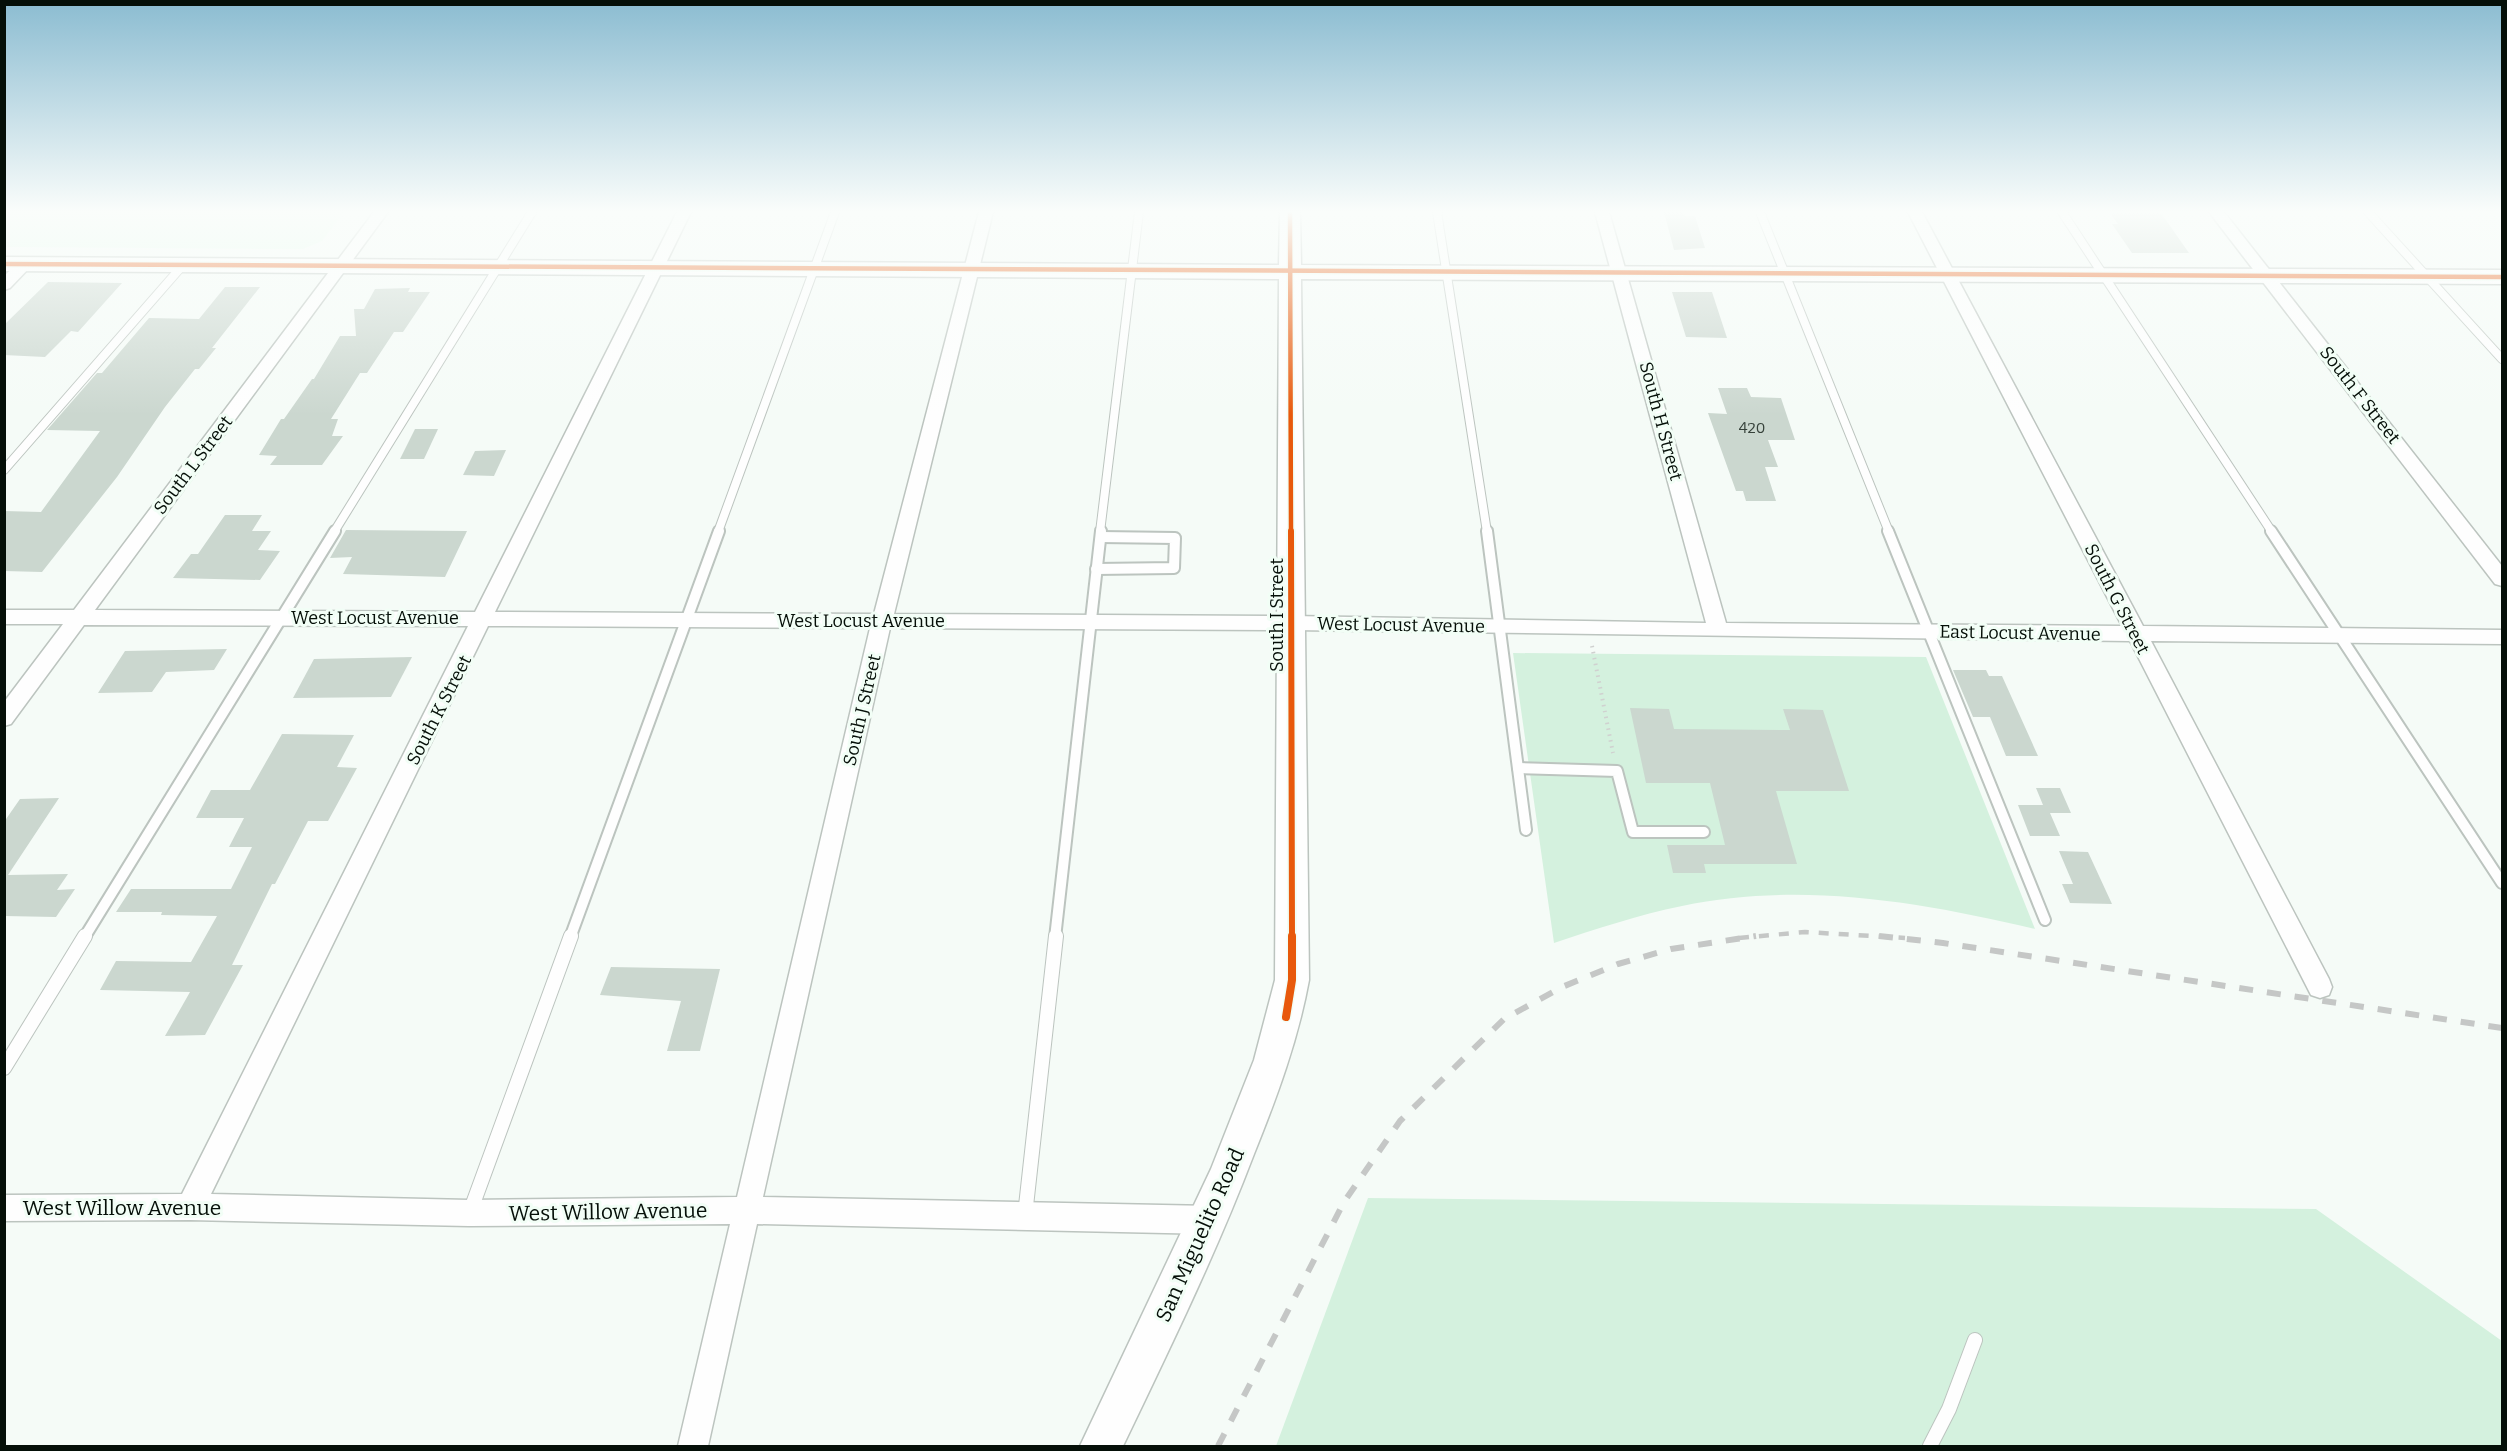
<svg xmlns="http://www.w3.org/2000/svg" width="2507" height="1451" font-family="Bitter,serif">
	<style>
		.built { fill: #e5fcec }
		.green { fill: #d4f1de }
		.building { fill: #cbd7cf }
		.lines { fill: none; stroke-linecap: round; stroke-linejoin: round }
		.lane-far2-casing { stroke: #bcc4bf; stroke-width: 10 }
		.lane-far1-casing { stroke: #bcc4bf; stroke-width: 14 }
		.lane-casing { stroke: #bcc4bf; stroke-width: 16 }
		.street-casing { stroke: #bcc4bf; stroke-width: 3 }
		.secondary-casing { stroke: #bcc4bf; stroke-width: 3 }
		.path { stroke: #d0d1d0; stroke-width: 4; stroke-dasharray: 1.5 4.5; stroke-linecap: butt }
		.lane-far2 { stroke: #fefefe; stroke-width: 8 }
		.lane-far1 { stroke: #fefefe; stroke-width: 10 }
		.lane { stroke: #fefefe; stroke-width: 14 }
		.street { fill: #fefefe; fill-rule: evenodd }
		.secondary { fill: #fefefe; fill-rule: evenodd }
		.rail-far1 { stroke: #c5c7c6; stroke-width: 4.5; stroke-dasharray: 10 10; stroke-linecap: butt }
		.rail { stroke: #c5c7c6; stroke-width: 6; stroke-dasharray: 14 14; stroke-linecap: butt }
		.cycleway-far2-casing { stroke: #f2fef6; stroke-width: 8 }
		.cycleway-far1-casing { stroke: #f2fef6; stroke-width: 10 }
		.cycleway-casing { stroke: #f2fef6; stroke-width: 11 }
		.cycleway-far2 { stroke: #e8590c; stroke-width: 4.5 }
		.cycleway-far1 { stroke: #e8590c; stroke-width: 6 }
		.cycleway { stroke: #e8590c; stroke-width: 8 }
		.labels { text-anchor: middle; stroke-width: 6; stroke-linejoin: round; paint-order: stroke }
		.number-label { font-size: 15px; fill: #36413a }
		.street-label { font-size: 18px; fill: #050f08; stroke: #f2fef6 }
		.near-street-label { font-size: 21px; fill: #050f08; stroke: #f2fef6 }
	</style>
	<rect width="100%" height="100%" fill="#f5fbf7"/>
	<polygon class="built" points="5,212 344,212 322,241 303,249 5,247"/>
	<g class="green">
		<path d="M1513,653L1926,657L2035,929C1920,902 1800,881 1682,906C1638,915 1596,929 1554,943Z"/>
		<polygon points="1368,1198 2316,1209 2502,1341 2502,1446 1276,1446"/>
	</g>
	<g class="building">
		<polygon points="1664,212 1683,212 1685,216 1695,216 1705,248 1674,250"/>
		<polygon points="2110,213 2161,213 2189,253 2132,253 2112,224 2118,224"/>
		<polygon points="48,282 122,283 78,332 71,331 45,357 4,355 4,325"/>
		<polygon points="225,287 260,287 212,348 216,348 199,369 195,369 165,407 117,477 42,572 4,571 4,511 41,512 100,431 47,430 97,373 102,373 149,318 199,319"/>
		<polygon points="410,288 408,292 430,292 403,332 394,332 367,373 360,373 331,419 338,419 332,436 343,436 322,465 270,465 277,456 259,455 281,419 284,419 312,379 314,379 340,336 356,336 354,309 364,309 375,289"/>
		<polygon points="1672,292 1712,292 1727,338 1686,337"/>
		<polygon points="1718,388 1747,388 1751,397 1781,398 1795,440 1768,440 1778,467 1765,467 1776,501 1746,501 1743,491 1736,491 1708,413 1727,414"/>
		<polygon points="415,429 438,429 424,459 400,459"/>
		<polygon points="506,450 494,476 463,475 475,451"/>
		<polygon points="225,515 262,515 252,531 271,531 258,550 280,551 260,580 173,578 191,554 198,554"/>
		<polygon points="346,530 467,531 445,577 343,574 352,557 330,558"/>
		<polygon points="227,649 214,670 166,672 152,692 98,693 125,651"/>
		<polygon points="412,657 391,697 293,698 314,659"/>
		<polygon points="1953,670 1986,670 1989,676 2002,676 2038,756 2006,756 1990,717 1973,717"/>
		<polygon points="1630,708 1669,709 1674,729 1790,730 1783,709 1823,710 1849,791 1776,791 1797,864 1704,864 1706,873 1673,873 1667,845 1725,845 1710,783 1646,783"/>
		<polygon points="282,734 354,735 337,767 357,768 328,821 308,821 275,884 272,884 232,965 243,965 205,1035 165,1036 190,992 100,990 116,961 191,962 217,916 161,915 162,912 116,912 131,889 231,889 252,847 229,847 244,818 196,818 211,790 250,790"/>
		<polygon points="2036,788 2060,788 2071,813 2050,813 2060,836 2030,836 2018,805 2043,805"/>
		<polygon points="59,798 8,875 68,874 57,890 75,889 56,917 4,916 4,822 20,799"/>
		<polygon points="2059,851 2088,852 2112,904 2070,903 2062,884 2073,884"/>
		<polygon points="611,967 720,969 700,1051 667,1051 681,1001 600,995"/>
	</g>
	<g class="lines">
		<defs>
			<g id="lane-far2">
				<polyline points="1437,212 1487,532"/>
				<polyline points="1760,212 1889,532"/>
				<polyline points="2062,212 2272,532"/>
				<polyline points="2368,212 2502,359"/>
				<polyline points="4,470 183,265"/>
				<polyline points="334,532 532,212"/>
				<polyline points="718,532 835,212"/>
				<polyline points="1100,532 1139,212"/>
			</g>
			<g id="lane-far1">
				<polyline points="1487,531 1526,830"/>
				<polyline points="1888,531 2045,920"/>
				<polyline points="2271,531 2502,883"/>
				<polyline points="1096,569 1174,568 1175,538 1101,537"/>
				<polyline points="1518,768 1617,771 1633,832 1704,832"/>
				<polyline points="84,938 335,531"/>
				<polyline points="570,938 719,531"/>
				<polyline points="1055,938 1101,531"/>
			</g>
			<g id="lane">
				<polyline points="4,1068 85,936"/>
				<polyline points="470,1212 571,936"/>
				<polyline points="1025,1215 1056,936"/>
				<polyline points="1930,1446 1949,1409 1975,1340"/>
			</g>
			<g id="street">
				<path d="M374,212H388L95,610L475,612L677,212H691L495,612L874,614L979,212H993L894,614L1292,616L1706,623L1595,212H1609L1726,623L2122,626L1908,212H1922L2143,626L2502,630V644L2151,641L2329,979L2332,987L2329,995L2320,998L2311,995L2130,641L1292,630L890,628L763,1197L1211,1206L1221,1210L1225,1220L1221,1230L1211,1234L757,1224L708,1446H678L730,1224L469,1226L190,1220L4,1221V1195L182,1194L468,626L84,625L11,724L4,726V702L63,624H4V610H74ZM488,626L870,628L737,1197L469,1200L211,1194Z"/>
				<polygon points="2209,212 2224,212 2502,566 2502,586 2495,584"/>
				<polygon points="25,259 33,264 10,288 4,290 4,276 20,261"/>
			</g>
			<path id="secondary" d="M1280,212H1300L1301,265L2502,270V284L1301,279L1309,980C1298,1040 1277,1097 1254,1154C1216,1254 1169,1350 1123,1446H1080L1211,1169L1254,1060L1275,980L1279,279L4,271V257L1279,265Z"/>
		</defs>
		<use href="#lane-far2" class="lane-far2-casing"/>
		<use href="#lane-far1" class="lane-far1-casing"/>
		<use href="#lane" class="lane-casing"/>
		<use href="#street" class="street-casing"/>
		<use href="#secondary" class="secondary-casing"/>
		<polyline class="path" points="1592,646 1613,753"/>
		<use href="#lane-far2" class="lane-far2"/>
		<use href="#lane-far1" class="lane-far1"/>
		<use href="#lane" class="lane"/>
		<use href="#street" class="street"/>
		<use href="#secondary" class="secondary"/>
		<polyline class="rail-far1" points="1739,938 1805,932 1905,938"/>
		<g class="rail">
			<polyline points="1879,936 1943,943 2502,1028"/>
			<polyline points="1218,1446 1344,1202 1400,1121 1504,1019 1562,987 1618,964 1671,949 1756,936"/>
		</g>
		<defs>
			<g id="cycleway-far2">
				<polyline points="1290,212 1291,532"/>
				<polyline points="4,264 2502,277"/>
			</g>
			<polyline id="cycleway-far1" points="1291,531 1292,938"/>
			<polyline id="cycleway" points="1286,1017 1292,980 1292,936"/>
		</defs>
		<use href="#cycleway-far2" class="cycleway-far2-casing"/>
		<use href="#cycleway-far1" class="cycleway-far1-casing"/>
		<use href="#cycleway" class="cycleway-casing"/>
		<use href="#cycleway-far2" class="cycleway-far2"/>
		<use href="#cycleway-far1" class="cycleway-far1"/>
		<use href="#cycleway" class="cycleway"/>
	</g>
	<linearGradient id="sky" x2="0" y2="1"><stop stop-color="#8bbcd1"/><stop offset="0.51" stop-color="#fafdfb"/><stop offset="1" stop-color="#fafdfb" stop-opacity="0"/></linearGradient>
	<rect width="2507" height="415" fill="url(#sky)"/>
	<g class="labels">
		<g class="number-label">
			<text x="1752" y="433">420</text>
		</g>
		<g class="street-label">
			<text transform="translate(2360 395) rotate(52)" y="6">South F Street</text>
			<text transform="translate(1661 421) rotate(75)" y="6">South H Street</text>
			<text transform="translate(193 465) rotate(-53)" y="6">South L Street</text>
			<text transform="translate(2117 599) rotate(63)" y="6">South G Street</text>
			<text transform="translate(1277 615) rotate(-90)" y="6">South I Street</text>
			<text x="375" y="624">West Locust Avenue</text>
			<text x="861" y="627">West Locust Avenue</text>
			<text transform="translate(1401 625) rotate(1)" y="6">West Locust Avenue</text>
			<text transform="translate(2020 633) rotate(1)" y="6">East Locust Avenue</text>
			<text transform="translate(439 710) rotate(-63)" y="6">South K Street</text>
			<text transform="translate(862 710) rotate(-77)" y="6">South J Street</text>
		</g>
		<g class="near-street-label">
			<text x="122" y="1215">West Willow Avenue</text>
			<text transform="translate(608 1212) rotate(-1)" y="7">West Willow Avenue</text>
			<text transform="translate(1200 1235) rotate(-66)" y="7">San Miguelito Road</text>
		</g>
	</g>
	<rect width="2507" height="1451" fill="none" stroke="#050f08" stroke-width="12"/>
</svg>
